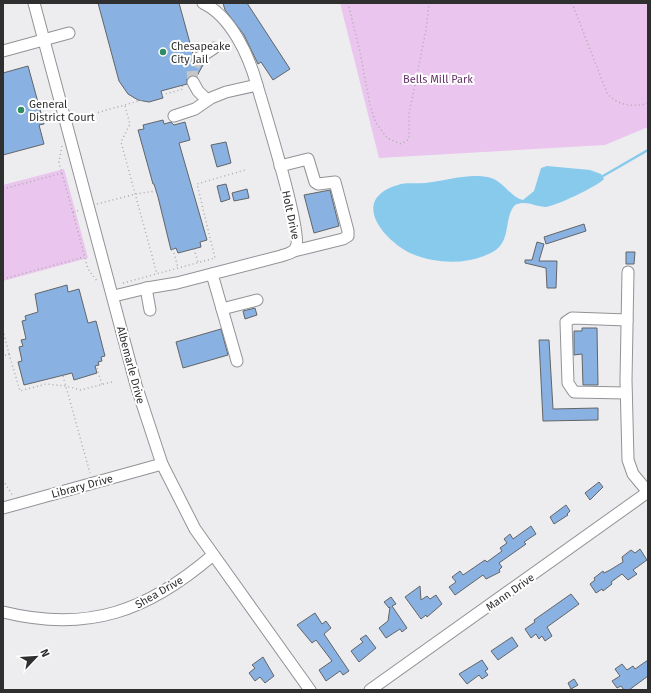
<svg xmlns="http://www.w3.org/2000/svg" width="651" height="693" font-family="'Fira Sans',sans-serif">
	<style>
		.green { fill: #eac5ed }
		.water { fill: #87caeb }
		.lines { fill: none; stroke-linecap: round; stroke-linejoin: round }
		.stream { stroke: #87caeb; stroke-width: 2.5 }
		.building { fill: #89b1e1; stroke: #636567 }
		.minor-tunnel { stroke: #c7c7ca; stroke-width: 11; stroke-dasharray: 11 5.5; stroke-linecap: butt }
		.minor-casing { stroke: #929396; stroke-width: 13 }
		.path { stroke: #acacae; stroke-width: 1.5; stroke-dasharray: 1 3; stroke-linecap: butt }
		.minor { stroke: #fff; stroke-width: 11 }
		.poi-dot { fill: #328c63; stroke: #fff; stroke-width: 1.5 }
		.labels { text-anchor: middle; stroke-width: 4; stroke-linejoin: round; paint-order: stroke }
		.poi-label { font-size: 11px; fill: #2f2f30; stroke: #fff; text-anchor: start }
		.park-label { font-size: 11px; fill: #65306a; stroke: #fff }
		.street-label { font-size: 11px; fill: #2f2f30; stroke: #fff }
	</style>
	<rect width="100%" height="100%" fill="#ededf0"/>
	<g class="green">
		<polygon points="340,3 648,3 648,127 605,145 379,158"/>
		<polygon points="64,169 88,258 3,281 3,185"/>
	</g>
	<path class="water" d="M547,166L590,170L601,174L604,179C598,186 554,207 545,207C533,206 526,200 515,205C504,217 511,237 497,249C494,252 488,254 484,256C462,265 432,263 410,253C382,239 350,199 398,185C406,182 416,184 425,183C445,181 471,172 491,178C504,182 510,197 523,200L534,191L541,168Z"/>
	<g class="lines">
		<polyline class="stream" points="603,176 648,150"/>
	</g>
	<g class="building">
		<polygon points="98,3 179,3 193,54 193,62 199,65 204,63 197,76 190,76 187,79 187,84 161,91 163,98 149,102 138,100 128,94 119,81"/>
		<polygon points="223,3 247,3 290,69 273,80 261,62 258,64 244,35 225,10"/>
		<polygon points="28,66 44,124 39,125 44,144 3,155 3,73"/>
		<polygon points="163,120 164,124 171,122 174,125 185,122 190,140 179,143 207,240 200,242 201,247 178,253 176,248 171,250 158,197 154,184 153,184 138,130 144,129 143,125"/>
		<polygon points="226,142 231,163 217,167 211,145"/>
		<polygon points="226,184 230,199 221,202 217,186"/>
		<polygon points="247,189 249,198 234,201 232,193"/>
		<polygon points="330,190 339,226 314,233 304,195"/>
		<polygon points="584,224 586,231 546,244 544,237"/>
		<polygon points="537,242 544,244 539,261 557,261 556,288 547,288 546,268 525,263 525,260 532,260"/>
		<polygon points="626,252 635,252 634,264 626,264"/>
		<polygon points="67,285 68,292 79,289 88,323 96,321 105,356 101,357 102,361 98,362 99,365 95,366 97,373 74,380 72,373 24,385 18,362 22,361 19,347 23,346 21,340 26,339 22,321 26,320 25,316 38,312 35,294"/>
		<polygon points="255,308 257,315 245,319 243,311"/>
		<polygon points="582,328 597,328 598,385 583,385 582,354 574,355 574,331 582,331"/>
		<polygon points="221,329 228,355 183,368 176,342"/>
		<polygon points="539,340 549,340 553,409 598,408 598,420 543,421"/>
		<polygon points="599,482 603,487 590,500 585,493"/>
		<polygon points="566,505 570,511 567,514 568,515 554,524 550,517"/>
		<polygon points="531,526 536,534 524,542 526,544 499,563 502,567 499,570 500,572 486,579 483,575 455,595 449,587 456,582 452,577 460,571 463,575 485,560 487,562 502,551 500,548 507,543 504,539 510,534 513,539"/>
		<polygon points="640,549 647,560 633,570 637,574 628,580 622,574 611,582 612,584 603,591 602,589 596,593 590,584 595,580 594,578 603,571 604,573 610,570 623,562 622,557 631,550 635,553"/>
		<polygon points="420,586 421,600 427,596 430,599 436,595 442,604 427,617 426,615 421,619 405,597"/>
		<polygon points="571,594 579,604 547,627 552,636 545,641 542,636 539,639 536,634 531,638 525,629 535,622 534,620"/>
		<polygon points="391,597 396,604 392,606 407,628 402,632 400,629 386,638 379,628 388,621 390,607 389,608 384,602"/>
		<polygon points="315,613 322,624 326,621 331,628 324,634 349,671 343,675 340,671 326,681 319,670 332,661 316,640 312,643 297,625"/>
		<polygon points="366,635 376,648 359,662 351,651 363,642 360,639"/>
		<polygon points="512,637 518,646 498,660 491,651"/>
		<polygon points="263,657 274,676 265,683 260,677 255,681 249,673 255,668 252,665"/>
		<polygon points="482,660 488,669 485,671 488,675 482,679 479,675 467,684 459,674"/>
		<polygon points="648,660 648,676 629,690 624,690 621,686 617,688 612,681 620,676 615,669 622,664 627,670 633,666 635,669"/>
		<polygon points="574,679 578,685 571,689 568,683"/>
	</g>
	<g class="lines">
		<polyline class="minor-tunnel" points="193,82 192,70 199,58"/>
		<defs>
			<g id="minor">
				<polyline points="34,3 136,385 162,464 195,529 310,690"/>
				<path d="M203,3C231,16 249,56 257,85"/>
				<polyline points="3,51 69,33"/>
				<polyline points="199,58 214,48"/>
				<polyline points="193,82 198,91 207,100"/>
				<polyline points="280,166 308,159 315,182 318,184 335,182 348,231 348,236 343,239 294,251"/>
				<polyline points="628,272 626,380 628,460 633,474 648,492"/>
				<polyline points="212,274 237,361"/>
				<polyline points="146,288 150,310"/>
				<path d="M114,296L147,288L177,283L281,256C287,254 294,253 296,247C303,234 263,106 257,85L226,92L211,98L195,109L174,116"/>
				<polyline points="222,309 257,300"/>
				<polyline points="626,393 574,392 568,383 566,322 572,318 627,320"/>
				<polyline points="3,508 162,464"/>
				<path d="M3,612C88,633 148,611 213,555"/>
				<polyline points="370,690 648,492"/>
			</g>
		</defs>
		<use href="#minor" class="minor-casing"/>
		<g class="path">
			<polyline points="348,3 360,52 370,105 376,123 387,138 401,144 409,139 409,114 426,30 429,3"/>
			<path d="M572,3L607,93C616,105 634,108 648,103"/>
			<polyline points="162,95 183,89 182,85"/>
			<polyline points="125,106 130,124 121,142 157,274"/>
			<polyline points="75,119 142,100"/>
			<polyline points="62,146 59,162 88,269 97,281"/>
			<polyline points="3,189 62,173"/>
			<polyline points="97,204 136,194 156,191"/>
			<polyline points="73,212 80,210"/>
			<polyline points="173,249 178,268"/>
			<polyline points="194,249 198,262"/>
			<polyline points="3,279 84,257"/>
			<polyline points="123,283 215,258 197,184 245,170"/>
			<polyline points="3,330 9,354 3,356"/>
			<polyline points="9,354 20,391 46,384 66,386 81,390 112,382"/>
			<polyline points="97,368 102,385"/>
			<polyline points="63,376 90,473"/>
			<polyline points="3,480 13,496"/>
		</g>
		<use href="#minor" class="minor"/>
	</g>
	<g class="poi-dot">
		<circle cx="163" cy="52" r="4"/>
		<circle cx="21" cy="110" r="4"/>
	</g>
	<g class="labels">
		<g class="poi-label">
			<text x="171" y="50">Chesapeake<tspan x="171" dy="13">City Jail</tspan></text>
			<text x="29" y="108">General<tspan x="29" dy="13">District Court</tspan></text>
		</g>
		<g class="park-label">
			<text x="438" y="83">Bells Mill Park</text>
		</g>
		<g class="street-label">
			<text transform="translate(291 215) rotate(78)" y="4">Holt Drive</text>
			<text transform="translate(131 365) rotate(75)" y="4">Albemarle Drive</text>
			<text transform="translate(82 486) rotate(-15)" y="4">Library Drive</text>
			<text transform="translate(159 592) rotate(-30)" y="4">Shea Drive</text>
			<text transform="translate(510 592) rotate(-35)" y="4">Mann Drive</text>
		</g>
	</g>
	<rect width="651" height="693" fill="none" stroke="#2f2f30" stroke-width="8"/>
	<g transform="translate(36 657) rotate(65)" stroke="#ffffff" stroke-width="3" paint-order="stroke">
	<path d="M0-3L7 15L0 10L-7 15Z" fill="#2f2f30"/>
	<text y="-6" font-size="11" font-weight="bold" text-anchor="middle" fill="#2f2f30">N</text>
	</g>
</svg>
